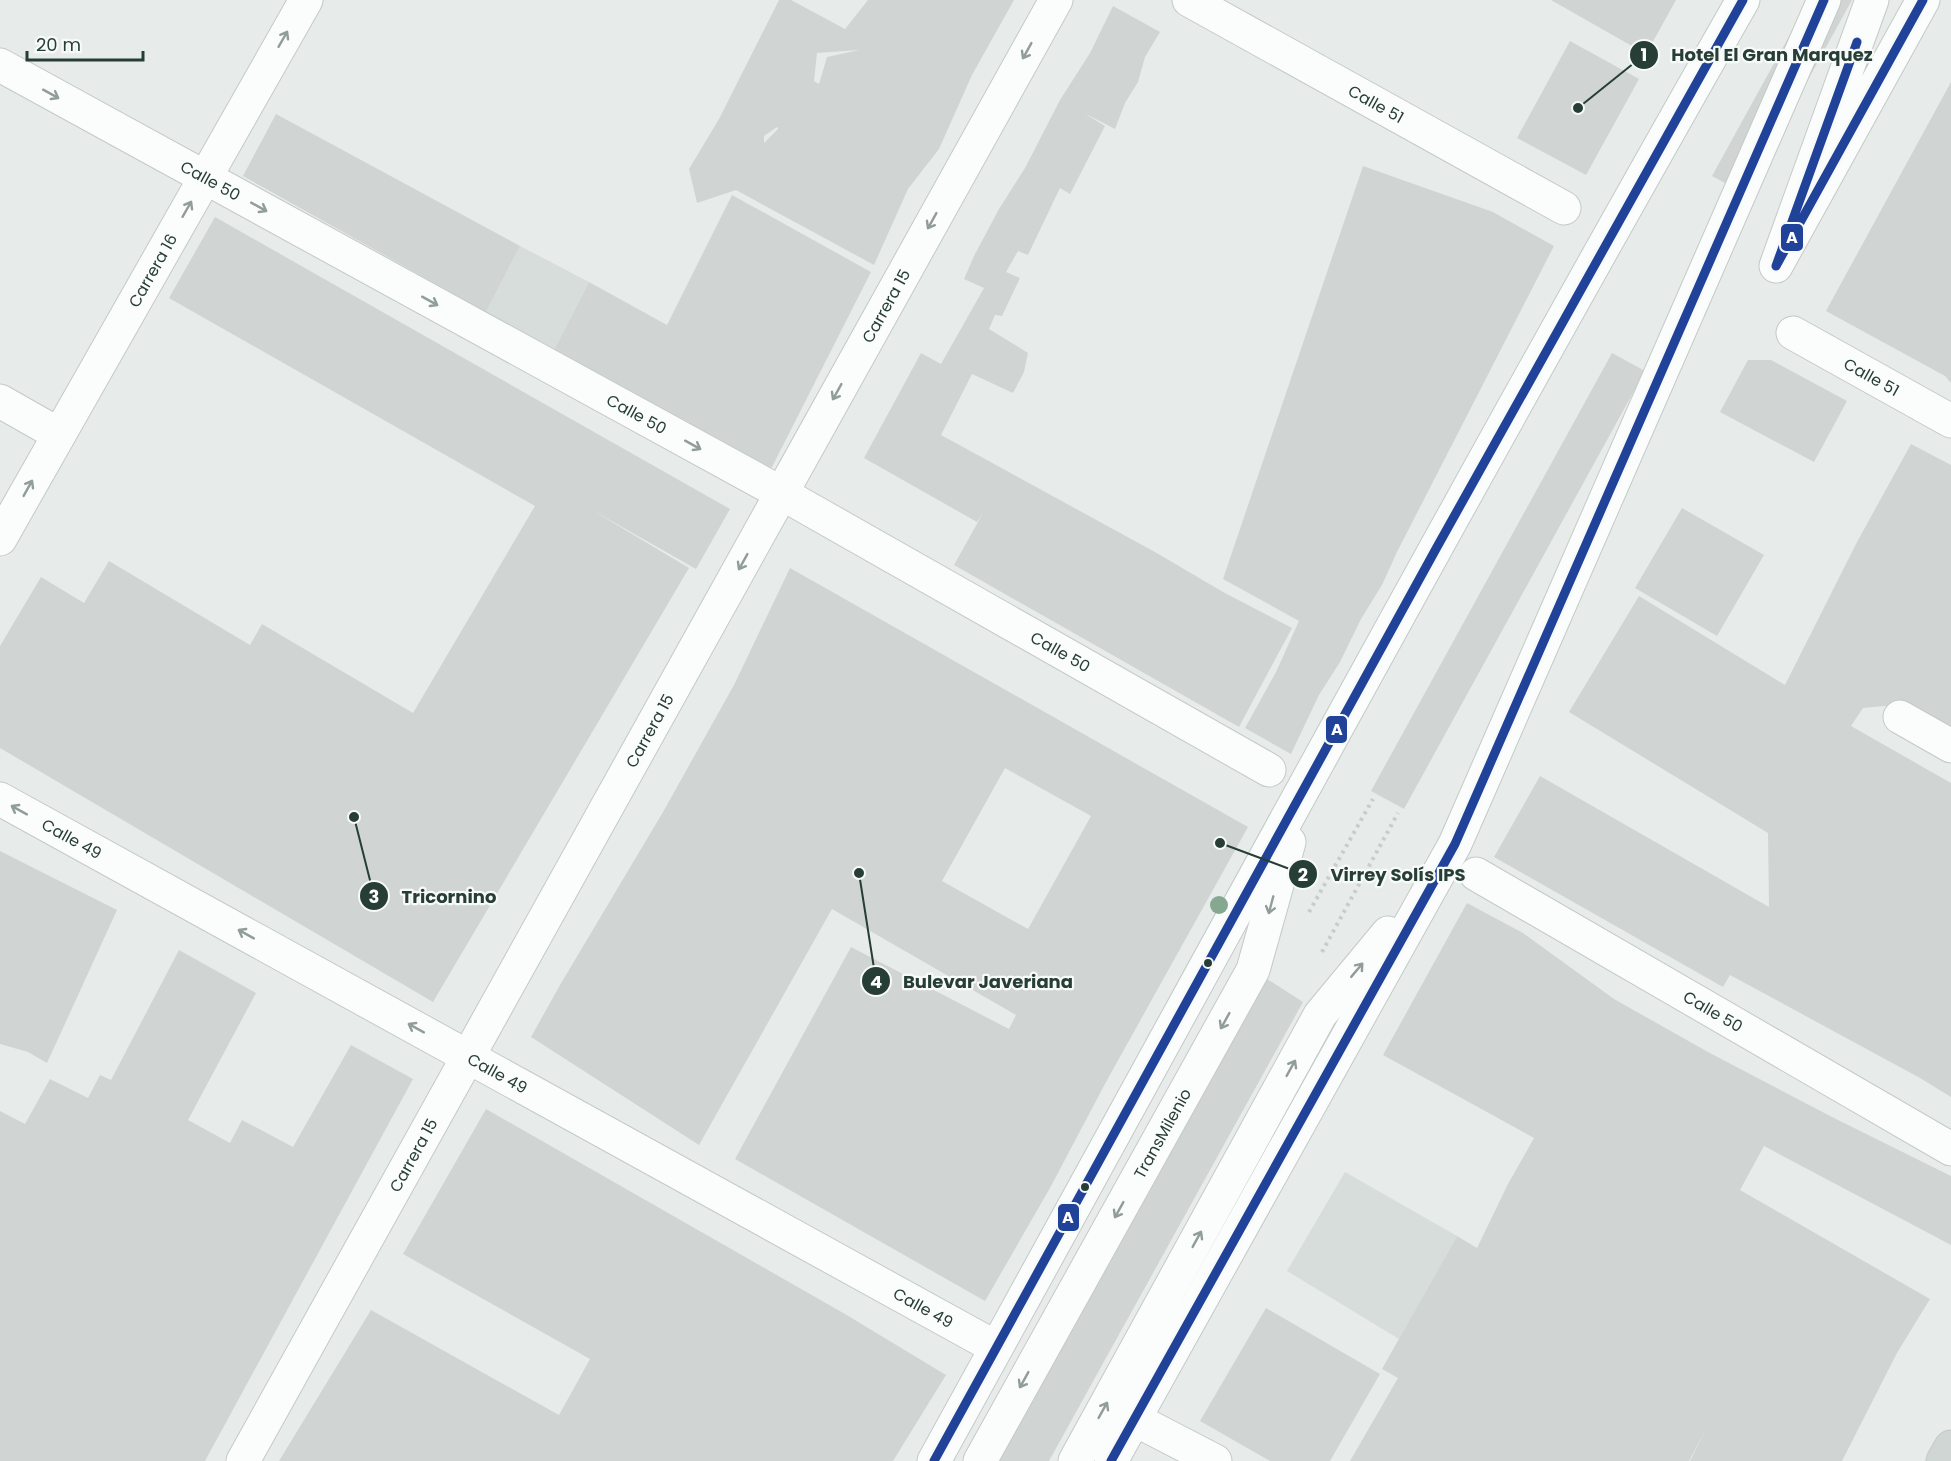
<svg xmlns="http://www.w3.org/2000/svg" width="1951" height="1461" font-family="Poppins,sans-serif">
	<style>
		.built { fill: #d6ddda }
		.building { fill: #d0d5d3; fill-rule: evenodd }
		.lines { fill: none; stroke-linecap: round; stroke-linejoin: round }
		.minor-casing { stroke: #c4c9c7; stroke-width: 35 }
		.major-casing { stroke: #c3cac8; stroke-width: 35 }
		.path { stroke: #c7cdcb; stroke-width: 4; stroke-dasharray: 3 4.5; stroke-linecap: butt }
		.minor { stroke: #fbfcfc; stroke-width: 33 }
		.major { stroke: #d0d6d4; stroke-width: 33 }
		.bus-1-casing { stroke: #f7faf8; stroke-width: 14 }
		.bus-1 { stroke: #204299; stroke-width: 9 }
		.tree { fill: #85a891 }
		.oneway { stroke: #919d99 }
		.bus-dot { fill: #273e36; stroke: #f7faf8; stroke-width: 2 }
		.labels { text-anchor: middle; stroke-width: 4.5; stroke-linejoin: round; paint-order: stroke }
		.street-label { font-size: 16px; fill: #273e36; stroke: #f7faf8 }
		.leader { fill: none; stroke: #273e36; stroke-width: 2 }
		.callout-dot { fill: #273e36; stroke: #f7faf8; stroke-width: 2 }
		.mark-label { font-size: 18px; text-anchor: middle; font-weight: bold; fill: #fff }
		.callout-label { font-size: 18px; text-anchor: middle; font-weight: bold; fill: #273e36; stroke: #f7faf8; stroke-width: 4.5; stroke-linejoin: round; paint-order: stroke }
		.line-badge { stroke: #f7faf8; stroke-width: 2 }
		.badge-label { font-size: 16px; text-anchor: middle; font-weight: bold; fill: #fff }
	</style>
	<rect width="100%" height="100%" fill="#e7ecea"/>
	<g class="built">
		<polygon points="520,246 589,282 554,350 486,312"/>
		<polygon points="1345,1172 1457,1236 1399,1339 1287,1271"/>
	</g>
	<g class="building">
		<path d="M779,0H791L845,29L868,0H1014L972,75L939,149L908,189L874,265L736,190L697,203L689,169L719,119ZM859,50L827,57L819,84L814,81L817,53ZM777,127L778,129L764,143V136Z"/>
		<polygon points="1551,0 1676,0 1646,54"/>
		<polygon points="1809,0 1852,0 1745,194 1712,176"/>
		<polygon points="1113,6 1160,32 1145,57 1138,82 1125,103 1115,129 1084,113 1105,126 1070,194 1060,188 1028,255 1018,251 1006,272 1020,278 1002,316 995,315 989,329 1028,353 1024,372 1013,393 972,374 941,435 1155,552 1223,592 1292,628 1239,727 954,565 983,513 977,522 864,458 921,353 941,364 984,288 964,279 974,256 999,209 1025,168 1060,100 1090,53"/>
		<polygon points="1570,41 1639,79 1586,175 1517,138"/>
		<polygon points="1951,82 1951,383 1945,376 1826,311"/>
		<polygon points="276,114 520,246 486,312 243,176"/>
		<polygon points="1363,166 1493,212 1554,246 1397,552 1382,585 1361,619 1340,662 1319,695 1291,754 1245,728 1276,672 1299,621 1223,579"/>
		<polygon points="732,195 871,272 770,471 554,350 589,282 667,325"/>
		<polygon points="215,217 730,509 696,569 592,510 689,568 433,1002 0,748 0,646 41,577 84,603 109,561 250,645 262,624 413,713 535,506 169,298"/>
		<polygon points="1612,353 1645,371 1404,809 1371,791"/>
		<polygon points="1748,360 1771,360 1847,401 1814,462 1720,412"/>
		<polygon points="1911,444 1951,465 1951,731 1905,704 1863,708 1851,726 1951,783 1951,1097 1920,1078 1730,975 1723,987 1494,857 1540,776 1769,907 1768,833 1569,712 1639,596 1785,685 1857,542"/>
		<polygon points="1682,508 1764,555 1717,636 1635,588"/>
		<path d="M790,568L1248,827L1106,1082L1050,1188L985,1301L735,1159L851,947L1009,1029L1016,1015L832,909L699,1145L531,1037L560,985L663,812L734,685ZM1005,768L1091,816L1028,929L942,881Z"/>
		<polygon points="0,851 117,910 47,1063 28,1052 0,1044"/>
		<polygon points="1467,903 1523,933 1614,999 1708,1052 1834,1118 1951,1176 1951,1245 1764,1146 1740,1190 1930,1299 1897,1353 1842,1461 1690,1461 1706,1429 1689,1461 1350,1461 1398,1378 1382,1369 1457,1236 1477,1248 1508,1184 1534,1138 1383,1055"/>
		<polygon points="179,950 256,993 188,1120 230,1143 242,1120 293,1147 351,1045 413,1079 205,1461 0,1461 0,1111 25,1124 50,1079 88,1098 100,1075 111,1080"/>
		<polygon points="1264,977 1303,1002 1049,1461 997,1461"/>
		<polygon points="486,1109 845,1314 946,1375 893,1461 279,1461 371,1310 559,1415 590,1359 403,1254"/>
		<polygon points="1266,1308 1380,1374 1330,1461 1270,1461 1200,1421"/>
	</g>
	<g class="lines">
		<defs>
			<g id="minor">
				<path id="s1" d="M1189,0L1564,208"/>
				<polyline points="1872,0 1776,266 1923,0"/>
				<path id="s2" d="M0,65L781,493L1269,770"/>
				<path id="s3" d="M1793,333L1951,421"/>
				<polyline points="0,401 58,434"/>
				<path id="s4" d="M0,539L306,0"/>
				<polyline points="1900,717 1951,746"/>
				<path id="s5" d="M0,799L995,1347"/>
				<path id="s6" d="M1476,874L1951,1149"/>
				<polyline points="1134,1419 1215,1461"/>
				<path id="s7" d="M243,1461L1056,0"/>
				<path d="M934,1461C1203,974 1467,484 1743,0"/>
				<path id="s8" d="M980,1461L1253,970L1289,842"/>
				<polyline points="1075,1461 1320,1015 1388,933"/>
				<polyline points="1111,1461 1455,844 1824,0"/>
			</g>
			<polyline id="major" points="1943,1461 1951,1447"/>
		</defs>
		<use href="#minor" class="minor-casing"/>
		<use href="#major" class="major-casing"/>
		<g class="path">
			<polyline points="1309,912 1373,799"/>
			<polyline points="1322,952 1398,813"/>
		</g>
		<use href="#minor" class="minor"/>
		<use href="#major" class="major"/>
		<defs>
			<g id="bus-1">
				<polyline points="1857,42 1776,266 1923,0"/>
				<polyline points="934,1461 1437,547 1743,0"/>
				<polyline points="1111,1461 1455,844 1824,0"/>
			</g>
		</defs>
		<use href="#bus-1" class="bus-1-casing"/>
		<use href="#bus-1" class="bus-1"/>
	</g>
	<circle class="tree" cx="1219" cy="905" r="9"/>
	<defs><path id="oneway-shaft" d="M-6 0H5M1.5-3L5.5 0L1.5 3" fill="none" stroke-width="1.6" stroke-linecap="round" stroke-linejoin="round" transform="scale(1.5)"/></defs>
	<g class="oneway">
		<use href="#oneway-shaft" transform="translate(283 39) rotate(-60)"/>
		<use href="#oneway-shaft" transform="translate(1027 51) rotate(119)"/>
		<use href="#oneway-shaft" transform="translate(51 94) rotate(29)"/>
		<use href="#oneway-shaft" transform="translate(259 207) rotate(29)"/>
		<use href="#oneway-shaft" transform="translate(187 209) rotate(-60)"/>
		<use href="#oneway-shaft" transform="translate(932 221) rotate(119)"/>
		<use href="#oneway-shaft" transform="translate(430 301) rotate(29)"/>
		<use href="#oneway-shaft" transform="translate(837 392) rotate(119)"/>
		<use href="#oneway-shaft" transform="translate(693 445) rotate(29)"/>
		<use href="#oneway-shaft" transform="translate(28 488) rotate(-61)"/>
		<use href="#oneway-shaft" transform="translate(743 562) rotate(119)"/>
		<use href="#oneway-shaft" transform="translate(19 810) rotate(-151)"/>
		<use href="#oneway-shaft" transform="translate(1271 905) rotate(105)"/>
		<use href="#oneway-shaft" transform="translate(246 934) rotate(-151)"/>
		<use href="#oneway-shaft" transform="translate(1357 970) rotate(-50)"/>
		<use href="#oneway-shaft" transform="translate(1225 1021) rotate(119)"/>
		<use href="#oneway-shaft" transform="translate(416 1028) rotate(-151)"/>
		<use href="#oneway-shaft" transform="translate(1291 1068) rotate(-61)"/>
		<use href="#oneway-shaft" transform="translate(1119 1210) rotate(119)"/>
		<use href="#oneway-shaft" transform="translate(1197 1239) rotate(-61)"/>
		<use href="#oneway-shaft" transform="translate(1024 1380) rotate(119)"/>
		<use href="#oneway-shaft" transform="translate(1103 1410) rotate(-61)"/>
	</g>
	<g class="bus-dot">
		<circle cx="1208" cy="963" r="5"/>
		<circle cx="1085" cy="1187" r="5"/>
	</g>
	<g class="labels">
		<g class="street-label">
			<text dy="6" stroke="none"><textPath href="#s1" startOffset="214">Calle 51</textPath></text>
			<text dy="6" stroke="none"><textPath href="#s2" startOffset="240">Calle 50</textPath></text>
			<text dy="6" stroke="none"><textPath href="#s4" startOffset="309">Carrera 16</textPath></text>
			<text dy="6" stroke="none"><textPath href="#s7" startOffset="1322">Carrera 15</textPath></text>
			<text dy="6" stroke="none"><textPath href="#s3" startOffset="90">Calle 51</textPath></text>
			<text dy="6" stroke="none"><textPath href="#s2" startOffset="726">Calle 50</textPath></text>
			<text dy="6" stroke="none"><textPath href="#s2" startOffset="1212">Calle 50</textPath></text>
			<text dy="6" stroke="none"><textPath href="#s7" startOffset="836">Carrera 15</textPath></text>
			<text dy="6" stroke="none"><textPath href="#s5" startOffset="82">Calle 49</textPath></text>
			<text dy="6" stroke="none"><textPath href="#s6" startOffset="274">Calle 50</textPath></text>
			<text dy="6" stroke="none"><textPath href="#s5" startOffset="568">Calle 49</textPath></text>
			<text dy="6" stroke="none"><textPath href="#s8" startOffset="375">TransMilenio</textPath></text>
			<text dy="6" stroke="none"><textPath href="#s7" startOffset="350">Carrera 15</textPath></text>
			<text dy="6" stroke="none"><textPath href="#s5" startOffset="1054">Calle 49</textPath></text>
		</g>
	</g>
	<path class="leader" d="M1578 108L1644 55M1220 843L1303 874M354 817L374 896M859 873L876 981"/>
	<g class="callout-dot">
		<circle cx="1578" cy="108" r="6"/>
		<circle cx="1220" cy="843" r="6"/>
		<circle cx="354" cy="817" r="6"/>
		<circle cx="859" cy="873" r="6"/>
		<circle cx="1644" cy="55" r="15"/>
		<circle cx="1303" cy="874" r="15"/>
		<circle cx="374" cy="896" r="15"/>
		<circle cx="876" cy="981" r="15"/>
	</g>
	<g class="mark-label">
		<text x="1644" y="61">1</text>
		<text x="1303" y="881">2</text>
		<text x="374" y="903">3</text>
		<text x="876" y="988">4</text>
	</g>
	<g class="callout-label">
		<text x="1772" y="61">Hotel El Gran Marquez</text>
		<text x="1398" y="881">Virrey Solís IPS</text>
		<text x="449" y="903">Tricornino</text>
		<text x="988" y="988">Bulevar Javeriana</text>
	</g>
	<g class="line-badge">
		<rect x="1780" y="223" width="24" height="29" rx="6" fill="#204299"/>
		<rect x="1325" y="715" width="23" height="29" rx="6" fill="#204299"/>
		<rect x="1057" y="1203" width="23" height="29" rx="6" fill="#204299"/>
	</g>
	<g class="badge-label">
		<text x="1792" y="243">A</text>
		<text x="1337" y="735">A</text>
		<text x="1068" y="1223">A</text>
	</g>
	<path d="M27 51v9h116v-9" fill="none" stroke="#273e36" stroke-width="3"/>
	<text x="36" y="51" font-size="18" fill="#273e36" stroke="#f7faf8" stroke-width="4.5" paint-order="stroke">20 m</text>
</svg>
